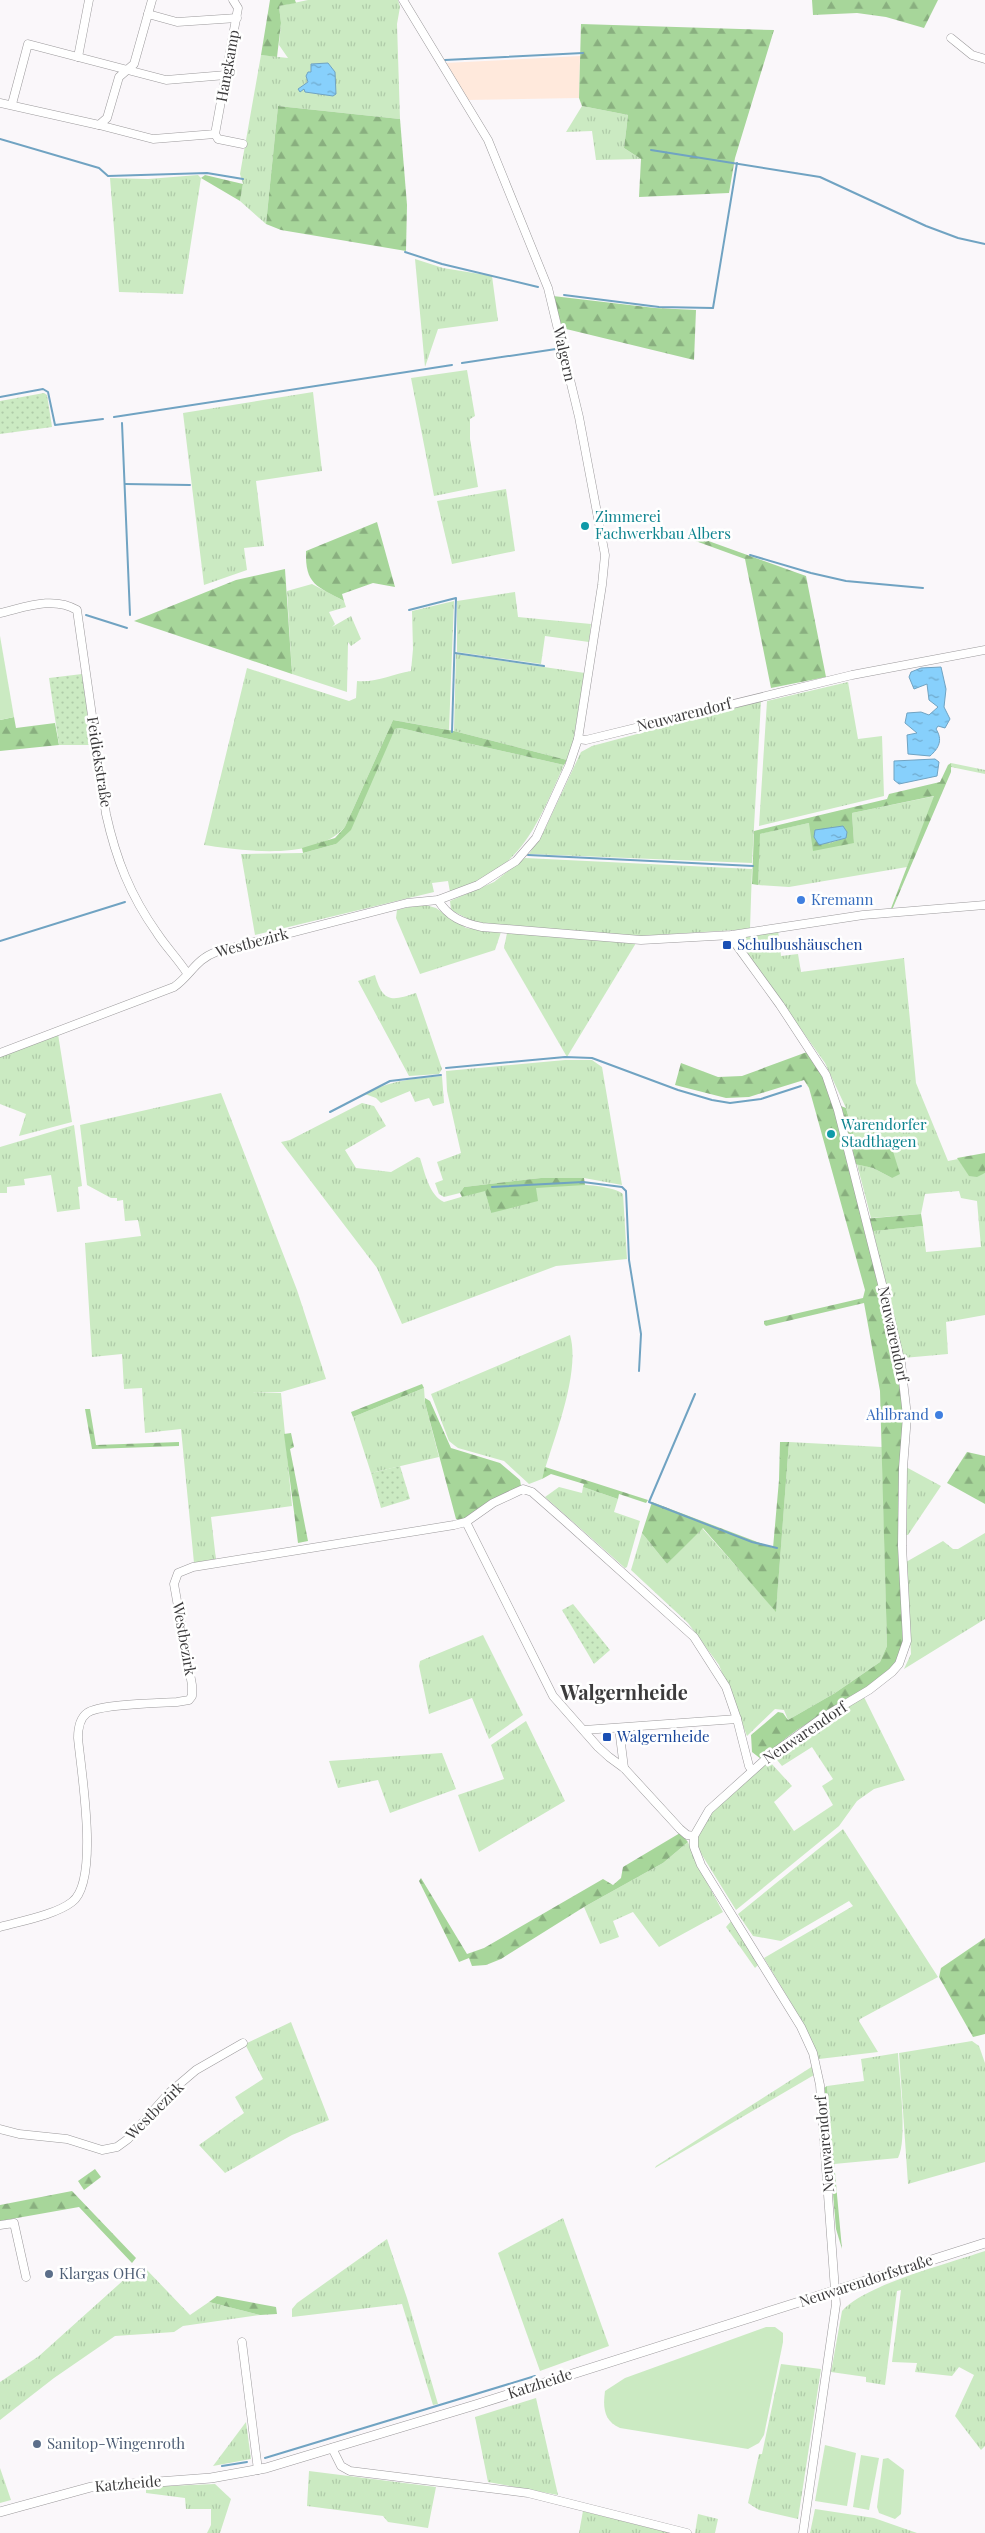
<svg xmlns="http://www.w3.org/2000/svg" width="985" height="2533" font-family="'Playfair Display',serif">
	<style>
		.commercial { fill: #ffe9dc }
		.grass { fill: url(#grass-tufts); fill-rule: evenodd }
		.forest { fill: url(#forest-firs); fill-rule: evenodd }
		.park { fill: url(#park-dots) }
		.pitch { fill: #cbeac2 }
		.water { fill: url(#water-ripples); stroke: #70a3c2 }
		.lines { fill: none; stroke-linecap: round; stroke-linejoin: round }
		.stream { stroke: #70a3c2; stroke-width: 2 }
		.minor-casing { stroke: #9c9a9c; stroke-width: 9 }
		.tertiary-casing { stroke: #9c9a9c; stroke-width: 10 }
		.minor { stroke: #fff; stroke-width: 8 }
		.tertiary { stroke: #fff; stroke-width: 9 }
		.culture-dot { fill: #0f9aa8; stroke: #fff; stroke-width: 2 }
		.shop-dot { fill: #3f7fe0; stroke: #fff; stroke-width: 2 }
		.transit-dot { fill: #1a4fb4; stroke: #fff; stroke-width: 2 }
		.service-dot { fill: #5c6f8a; stroke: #fff; stroke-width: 2 }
		.labels { text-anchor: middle; stroke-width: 5; stroke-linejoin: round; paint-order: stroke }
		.street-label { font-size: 15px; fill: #3c3b3c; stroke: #fff }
		.culture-label { font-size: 15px; fill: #0d838f; stroke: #fff; text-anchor: start }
		.shop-label { font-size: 15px; fill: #366cbe; stroke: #fff; text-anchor: start }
		.transit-label { font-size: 15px; fill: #164399; stroke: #fff; text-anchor: start }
		.service-label { font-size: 15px; fill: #4e5e75; stroke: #fff; text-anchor: start }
		.district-label { font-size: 20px; font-weight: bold; fill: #3c3b3c; stroke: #fff }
	</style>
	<defs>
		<pattern id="grass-tufts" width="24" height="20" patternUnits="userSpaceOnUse" patternTransform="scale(1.25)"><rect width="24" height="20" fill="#cbeac2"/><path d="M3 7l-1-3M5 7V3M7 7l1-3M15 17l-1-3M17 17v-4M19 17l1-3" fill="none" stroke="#afcaa8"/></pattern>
		<pattern id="forest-firs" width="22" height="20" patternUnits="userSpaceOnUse" patternTransform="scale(1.25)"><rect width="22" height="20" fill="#a7d69a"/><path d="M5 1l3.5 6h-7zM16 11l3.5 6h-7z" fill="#89af7f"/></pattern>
		<pattern id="park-dots" width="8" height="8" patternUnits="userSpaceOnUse" patternTransform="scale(1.25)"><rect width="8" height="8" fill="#cbeac2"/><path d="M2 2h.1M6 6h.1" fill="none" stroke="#afcaa8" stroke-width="1.8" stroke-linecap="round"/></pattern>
		<pattern id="water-ripples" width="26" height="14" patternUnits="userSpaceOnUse" patternTransform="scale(1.25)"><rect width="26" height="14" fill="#87d0fc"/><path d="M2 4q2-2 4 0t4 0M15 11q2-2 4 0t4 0" fill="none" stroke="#70aacd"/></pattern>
	</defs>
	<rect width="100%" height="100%" fill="#faf7fa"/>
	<polygon class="commercial" points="580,56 579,98 468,100 445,63"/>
	<g class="grass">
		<path d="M308,0H398L400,7L397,24L400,119L278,106L266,224L240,201L243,184L240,174L261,55L288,58L279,45L281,23L279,6ZM311,64L323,65L304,89L311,73Z"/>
		<polygon points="582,106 628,115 624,148 641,159 596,160 592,131 566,132"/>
		<polygon points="198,175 201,178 183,294 119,292 110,178 148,179"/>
		<polygon points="415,259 443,268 492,276 498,321 438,329 425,367"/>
		<polygon points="467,370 475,416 470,419 470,439 478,487 434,496 411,378"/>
		<polygon points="313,392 322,471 256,481 264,546 244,548 247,570 204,585 183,413"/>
		<polygon points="506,489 515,551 452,564 437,501"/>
		<polygon points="312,584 344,601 346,607 329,612 335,624 332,627 351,616 361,639 351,646 348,642 347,692 292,674 287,591"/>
		<polygon points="515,592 518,617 591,624 589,642 545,636 541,664 457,652 457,601"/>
		<path d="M454,601L449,730L393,720L345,827C315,861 244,851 204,845L247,668L349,701L356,698L357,681C376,683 392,674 411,671L413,649L412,611Z"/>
		<polygon points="456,654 585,673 573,742 567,760 454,731"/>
		<polygon points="848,682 858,739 882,736 884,796 759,826 767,701"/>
		<polygon points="761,701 752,863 529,854 543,833 581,752 592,746"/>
		<path d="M400,728L564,765C537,825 521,872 450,892L448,881L432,883L434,892L255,935L241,854L303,853L336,844L395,729Z"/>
		<polygon points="951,763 985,770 985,774 951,767"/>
		<polygon points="935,796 907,867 789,887 758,885 759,834 809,823 854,843 852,813"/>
		<polygon points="525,858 752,869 750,929 641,936 485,924 470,920 451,910 450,901 494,882"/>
		<polygon points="422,904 436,908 466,928 501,932 495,950 420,974 396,918 397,910"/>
		<polygon points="778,930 781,956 798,954 801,972 904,958 916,1083 948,1161 958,1159 970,1176 985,1173 985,1315 946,1322 948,1354 903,1358 873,1231 923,1226 926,1252 981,1247 977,1201 961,1198 959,1191 925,1194 921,1214 871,1218 857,1164 873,1168 892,1178 891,1145 864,1150 857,1147 846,1108 825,1063 739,942 741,936"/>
		<polygon points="507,933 636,943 567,1057 504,948"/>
		<path d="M375,975C383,1003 392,1001 416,993L442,1069L439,1074L409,1076L358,981Z"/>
		<polygon points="58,1034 72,1122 19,1136 26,1114 0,1104 0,1056"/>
		<polygon points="565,1060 592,1060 602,1067 622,1185 584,1178 541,1178 464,1187 460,1193 444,1197 439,1194 435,1183 443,1180 437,1162 461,1153 447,1091 446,1071"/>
		<path d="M442,1076L444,1103L433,1106L429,1098L415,1102L410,1091L381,1103L376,1098L365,1094C390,1080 414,1079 442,1076Z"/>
		<polygon points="221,1093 297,1290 326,1379 281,1392 252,1392 281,1393 292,1506 211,1517 216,1560 194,1563 181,1429 145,1433 142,1388 124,1389 122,1354 92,1357 85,1243 141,1236 138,1220 125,1221 123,1200 117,1201 117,1198 111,1198 87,1185 80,1125"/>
		<path d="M362,1103L374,1106L386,1126L345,1150L356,1168L391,1172L417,1157L420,1158C425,1173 429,1195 444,1202L485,1190L491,1213C505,1205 520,1194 535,1188C552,1182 609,1183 623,1194L627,1259L556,1266L402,1324L377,1268L281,1142L290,1140Z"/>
		<polygon points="74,1125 82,1186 78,1187 80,1209 57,1212 51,1175 24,1179 25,1185 7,1187 7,1193 0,1193 0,1147"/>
		<path d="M570,1335C581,1373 553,1440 542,1479L529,1484L504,1461L458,1448L454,1445L449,1441L431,1394Z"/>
		<polygon points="424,1388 425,1403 439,1457 371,1473 353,1417"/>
		<polygon points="789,1442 882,1447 887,1646 880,1662 835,1693 788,1720 784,1710 775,1709 747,1736 719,1665 688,1623 631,1570 642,1533 667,1564 702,1528 776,1611"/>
		<polygon points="906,1467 941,1486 908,1535 905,1535"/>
		<polygon points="559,1487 582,1493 583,1487 618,1499 614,1512 640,1521 627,1567 625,1568 545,1497"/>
		<polygon points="985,1533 985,1619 904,1669 911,1654 906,1562 943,1541 953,1549 958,1549"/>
		<polygon points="483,1635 523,1715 489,1739 472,1698 429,1714 419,1666 420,1661"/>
		<path d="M864,1697L905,1780L874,1789L857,1801L839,1826L736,1910L697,1847C699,1811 742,1784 766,1762H770L792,1786L774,1802L794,1831L833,1805L822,1786L833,1779L812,1747L782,1766L773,1755Z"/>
		<polygon points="526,1721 565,1801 479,1852 458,1795 504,1779 491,1745"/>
		<polygon points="442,1753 456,1789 390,1813 378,1780 338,1788 329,1761"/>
		<polygon points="843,1829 938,1977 860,2019 859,2021 878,2052 819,2059 805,2026 764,1958 853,1906 849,1901 781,1941 753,1936 738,1914"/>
		<polygon points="688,1842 698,1866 723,1912 659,1947 633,1912 613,1921 619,1937 600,1944 584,1907 663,1863"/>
		<polygon points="732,1920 758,1965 755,1968 726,1927"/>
		<polygon points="291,2022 329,2120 292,2135 225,2173 199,2145 244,2113 235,2097 263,2079 245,2044"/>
		<polygon points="972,2041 979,2046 985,2063 985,2162 908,2184 899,2053"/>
		<path d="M898,2053C899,2077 908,2140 898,2158L834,2164L827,2086L864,2081L861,2059Z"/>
		<polygon points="813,2066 814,2075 655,2168 656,2166"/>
		<polygon points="563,2218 609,2346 540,2371 498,2253"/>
		<polygon points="387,2239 407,2298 438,2404 433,2405 402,2304 292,2317 292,2309 297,2303"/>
		<path d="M985,2251V2446L981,2450L955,2416L974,2375L959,2367L952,2376L915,2372L917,2363L892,2362L901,2290L897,2291L885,2385L866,2382V2377L831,2372L842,2311C864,2285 950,2263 985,2251Z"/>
		<polygon points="137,2268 145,2268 190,2315 209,2302 260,2315 183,2326 174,2332 115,2336 54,2378 0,2420 0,2382 39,2356"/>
		<polygon points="781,2364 821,2369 798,2519 759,2510 748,2503 759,2454 762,2454"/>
		<polygon points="536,2398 558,2495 488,2482 475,2417"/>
		<polygon points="246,2422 251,2459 213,2466"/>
		<polygon points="0,2468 11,2500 0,2503"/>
		<polygon points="309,2471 436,2487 428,2528 388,2522 383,2516 307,2506"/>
		<polygon points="215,2484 231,2499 220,2533 207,2533 211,2525 211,2509 186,2509 185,2498 146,2493 146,2487"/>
		<polygon points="815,2509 874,2518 917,2533 810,2533"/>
		<polygon points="583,2511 670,2533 579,2533"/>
		<polygon points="698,2514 718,2519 715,2533 695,2533"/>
	</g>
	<g class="forest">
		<polygon points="270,0 295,0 296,3 279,6 281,23 277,57 261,55"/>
		<polygon points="812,0 938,0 924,28 886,17 857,13 813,15"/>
		<polygon points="581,24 774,30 735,158 729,193 639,197 641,159 624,148 628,115 582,106 579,98"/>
		<polygon points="278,106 400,119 407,205 406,251 281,230 266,224"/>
		<polygon points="205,175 243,184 240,201 201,178"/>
		<polygon points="553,296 655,308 696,310 694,360 562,328"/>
		<path d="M377,522L395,587L373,583L342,594L344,601C317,586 305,585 306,551Z"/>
		<polygon points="689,534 806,576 826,677 771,688 745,559 690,539"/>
		<polygon points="285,569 292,674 134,621 236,580"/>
		<polygon points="14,717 16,728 55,723 59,745 0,751 0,720"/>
		<polygon points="393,720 454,731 567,760 564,765 400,728 395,729 351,830 336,844 303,853 302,848 335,838 345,827"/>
		<path d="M951,763V772L892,910L890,911L934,796L852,813L854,843L813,851L809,823L760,834L758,885L752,884L754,831L887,799L889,794L940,782L948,765ZM842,826L847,832L845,838L828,844Z"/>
		<path d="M807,1052L822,1075L833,1103L846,1108L857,1147L864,1150L891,1145L900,1174L892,1178L873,1168L855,1164L863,1219L921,1214L923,1226L874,1231L867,1239C886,1313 914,1393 899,1469L903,1648C889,1687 829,1708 797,1730C784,1739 772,1750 761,1759L752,1752L751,1735L778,1712L783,1713L788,1720L835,1693L880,1662L887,1646L880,1391L864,1303L766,1326L764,1324V1321L863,1298L865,1290L809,1088L804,1080L749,1097L726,1098L675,1085L681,1063L718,1077L742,1076Z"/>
		<polygon points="985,1153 985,1173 977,1177 969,1176 957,1158"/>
		<polygon points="541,1178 584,1178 585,1185 536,1188 538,1201 491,1213 485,1191 462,1197 460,1193 464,1187"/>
		<polygon points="422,1384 424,1388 353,1417 351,1412"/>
		<polygon points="425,1398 430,1401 451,1448 500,1463 520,1480 521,1486 461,1521 456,1519 425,1403"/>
		<polygon points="85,1409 90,1409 96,1445 179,1442 179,1446 92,1449"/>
		<polygon points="291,1433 294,1447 290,1449 308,1541 298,1543 284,1434"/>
		<polygon points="780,1442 789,1442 776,1612 703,1528 667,1564 642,1533 652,1502 773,1548 779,1480"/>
		<polygon points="967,1452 985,1456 985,1504 947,1483"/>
		<polygon points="545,1467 648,1500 646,1503 619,1494 618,1499 583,1487 584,1484 551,1474 542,1479"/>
		<polygon points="680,1833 688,1842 663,1863 584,1907 501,1959 486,1965 472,1966 469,1958 459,1962 419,1881 421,1878 467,1954 484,1948 603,1879 613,1885 621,1878 623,1867"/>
		<polygon points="985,1938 985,2034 973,2037 939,1977 941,1968"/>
		<polygon points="827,2086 842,2249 836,2229 824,2088"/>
		<polygon points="95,2169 101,2177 84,2190 78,2181"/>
		<polygon points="72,2191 136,2258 132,2263 79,2207 0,2221 0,2205"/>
		<polygon points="217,2296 276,2307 277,2314 260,2315 209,2302"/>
	</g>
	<g class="park">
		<polygon points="44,393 47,395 52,427 0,434 0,401"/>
		<polygon points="82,674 93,745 59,745 49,678"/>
		<polygon points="400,1466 410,1499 381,1508 371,1473"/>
		<polygon points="573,1604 610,1650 594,1664 562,1610"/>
	</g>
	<g class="pitch">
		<polygon points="0,636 14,717 0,720"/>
		<path d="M766,2327H775L783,2333V2342L764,2435L759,2443L748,2449L620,2428C603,2421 603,2406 605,2391L625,2378Z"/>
		<polygon points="825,2445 856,2453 847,2506 815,2501"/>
		<polygon points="861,2455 879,2458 869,2510 853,2507"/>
		<polygon points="888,2458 904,2470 901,2514 895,2519 879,2513 877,2507 883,2459"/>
	</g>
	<g class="water">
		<polygon points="328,63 335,72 336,94 333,96 305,92 304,89 300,92 298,89 308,82 306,76 308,72 311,72 311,64"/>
		<path d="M941,667L946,689L944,707L950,719L945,728L938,726L936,729C943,740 939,748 930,756L908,754L907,735L917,733L905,723L907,713L921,712L929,715L938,707L929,700L927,684L914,689L909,677L911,672L921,668Z"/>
		<polygon points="935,759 939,762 937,776 899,784 894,780 894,761"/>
		<polygon points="843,826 847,832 846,838 819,845 814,837 815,830"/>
	</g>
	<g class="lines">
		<g class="stream">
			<polyline points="445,60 583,53"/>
			<polyline points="0,139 99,168 108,176 207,173 243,179"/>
			<polyline points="651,150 820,177 926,226 958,238 985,244"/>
			<polyline points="405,252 442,264 538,287"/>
			<polyline points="564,295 659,307 713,308 737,163"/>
			<polyline points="462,363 556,349"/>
			<polyline points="0,397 43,389 48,392 55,425 103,419"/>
			<polyline points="114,417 452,365"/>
			<polyline points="122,423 130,615"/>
			<polyline points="125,484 190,485"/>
			<polyline points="750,555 811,573 846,581 923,588"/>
			<polyline points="409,610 456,598 452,732"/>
			<polyline points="86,615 127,628"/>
			<polyline points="455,653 544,666"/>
			<polyline points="528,855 753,866"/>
			<polyline points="0,941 125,902"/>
			<polyline points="446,1068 565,1057 592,1058 678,1090 712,1100 730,1103 761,1099 801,1086"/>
			<polyline points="330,1112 390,1081 441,1075"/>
			<polyline points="492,1187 583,1182 622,1187 626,1191 629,1260 641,1334 639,1371"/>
			<polyline points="695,1394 649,1502 752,1542 777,1548"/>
			<polyline points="265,2458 535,2376"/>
			<polyline points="222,2466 247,2462"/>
		</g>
		<defs>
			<g id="minor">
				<polyline points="148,14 177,22 237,18"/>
				<polyline points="951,38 972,55 985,59"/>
				<polyline points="78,57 89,0"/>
				<polyline points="0,103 99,125 107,118 119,77 134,64 152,0"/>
				<polyline points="12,104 28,44 166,80 226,75"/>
				<polyline points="99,125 153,139 215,134 238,8 233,0"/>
				<polyline points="215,134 218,139 243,144"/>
				<path d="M0,613C26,607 53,596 77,610L106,814C116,859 130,895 157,933C166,947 178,959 187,973"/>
				<polyline points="578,739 586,740 852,675 985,650"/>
				<path d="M438,900C448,917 463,923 482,927L641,940L732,935L863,915L985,905"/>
				<polyline points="732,935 735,943 780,1005 826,1075 838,1110 883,1288 901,1363 907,1416 903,1468 902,1546 907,1641 899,1664 892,1672 869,1690 822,1718 768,1757 709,1810 694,1836 694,1847 701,1865 801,2027 813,2053 820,2085 836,2304 803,2533"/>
				<path d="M0,1053L174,987C190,976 196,959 216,952L407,903L438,900L478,885L516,861L536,838L569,766L578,739L602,585L605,555L579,417L548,288L488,140L403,0"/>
				<polyline points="466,1522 553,1696 598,1747 609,1757 624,1768 680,1829 687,1835 694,1836"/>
				<polyline points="619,1728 624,1768"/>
				<polyline points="584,1730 737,1719"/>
				<path d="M0,1927C21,1921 55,1915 72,1902C100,1881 81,1771 78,1738C78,1729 79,1719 87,1713C99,1704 160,1703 177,1702L189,1700L192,1696V1685L174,1584L178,1573L193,1567L454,1525L466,1522L493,1503L523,1489L532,1492L565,1521L694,1637L726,1687L737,1719L749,1766L752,1770"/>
				<polyline points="0,2129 19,2134 67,2139 102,2150 117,2147 128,2139 169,2093 196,2070 243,2043"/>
				<polyline points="0,2225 14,2223 26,2277"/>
				<polyline points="242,2342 258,2470"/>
				<polyline points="332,2448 341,2466 350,2471 528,2493 687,2533"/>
			</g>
			<polyline id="tertiary" points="0,2512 91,2487 211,2478 266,2468 475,2405 985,2243"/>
		</defs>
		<use href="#minor" class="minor-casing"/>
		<use href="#tertiary" class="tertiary-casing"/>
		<use href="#minor" class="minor"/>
		<use href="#tertiary" class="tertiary"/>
	</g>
	<g class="culture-dot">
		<circle cx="585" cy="526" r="5"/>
		<circle cx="831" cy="1134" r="5"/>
	</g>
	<g class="shop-dot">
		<circle cx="801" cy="900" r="5"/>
		<circle cx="939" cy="1415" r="5"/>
	</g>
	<g class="transit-dot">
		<rect x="722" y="940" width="10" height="10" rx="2.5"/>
		<rect x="602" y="1732" width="10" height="10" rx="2.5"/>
	</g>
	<g class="service-dot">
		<circle cx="49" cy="2274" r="5"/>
		<circle cx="37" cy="2444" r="5"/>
	</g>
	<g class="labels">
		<g class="street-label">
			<text transform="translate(228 66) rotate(-80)" y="5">Hangkamp</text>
			<text transform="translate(564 354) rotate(77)" y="5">Walgern</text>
			<text transform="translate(684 715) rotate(-14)" y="5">Neuwarendorf</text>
			<text transform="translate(99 762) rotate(81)" y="5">Feidiekstraße</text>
			<text transform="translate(252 943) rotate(-15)" y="5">Westbezirk</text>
			<text transform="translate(893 1334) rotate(78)" y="5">Neuwarendorf</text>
			<text transform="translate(184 1639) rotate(80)" y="5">Westbezirk</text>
			<text transform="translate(805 1733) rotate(-34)" y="5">Neuwarendorf</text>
			<text transform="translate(155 2111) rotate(-45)" y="5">Westbezirk</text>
			<text transform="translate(825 2144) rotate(-95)" y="5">Neuwarendorf</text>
			<text transform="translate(866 2281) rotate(-18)" y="5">Neuwarendorfstraße</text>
			<text transform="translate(540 2384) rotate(-18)" y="5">Katzheide</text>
			<text transform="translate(128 2484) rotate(-5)" y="5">Katzheide</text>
		</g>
		<g class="culture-label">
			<text x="595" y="522">Zimmerei<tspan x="595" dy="17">Fachwerkbau Albers</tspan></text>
			<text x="841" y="1130">Warendorfer<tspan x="841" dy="17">Stadthagen</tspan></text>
		</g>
		<g class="shop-label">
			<text x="811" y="905">Kremann</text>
			<text x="929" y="1420" text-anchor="end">Ahlbrand</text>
		</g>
		<g class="transit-label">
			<text x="737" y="950">Schulbushäuschen</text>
			<text x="617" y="1742">Walgernheide</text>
		</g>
		<g class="service-label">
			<text x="59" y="2279">Klargas OHG</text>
			<text x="47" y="2449">Sanitop-Wingenroth</text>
		</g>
		<g class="district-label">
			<text x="624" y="1700">Walgernheide</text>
		</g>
	</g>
</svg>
